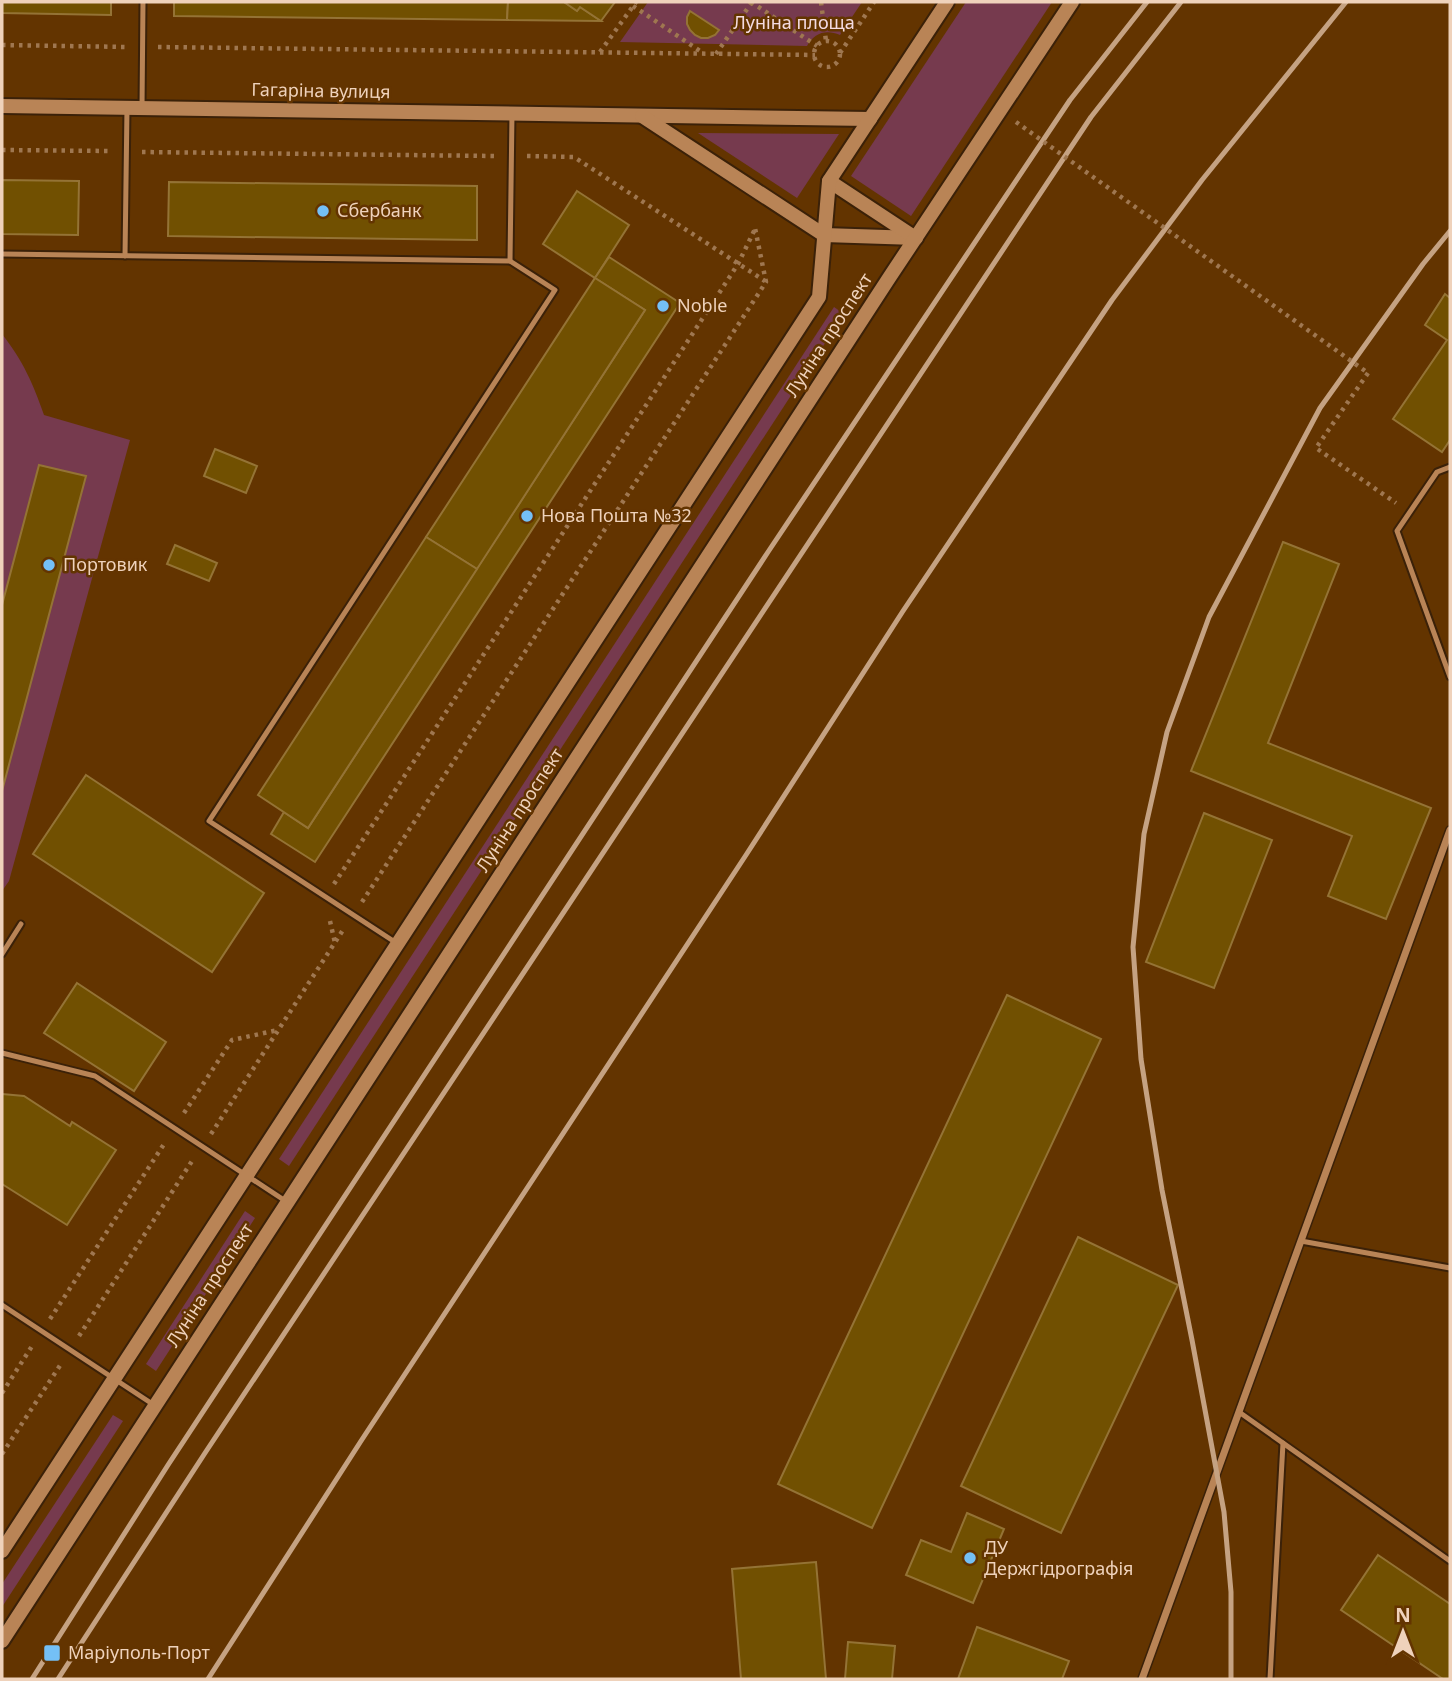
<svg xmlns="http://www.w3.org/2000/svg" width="1452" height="1681" font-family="'Noto Sans',sans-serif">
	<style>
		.green { fill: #763a4e }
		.building { fill: #715001; stroke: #947335; stroke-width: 2 }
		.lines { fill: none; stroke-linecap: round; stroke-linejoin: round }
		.lane-casing { stroke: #3b2108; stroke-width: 9 }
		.street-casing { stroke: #3b2108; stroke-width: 10 }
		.secondary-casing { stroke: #3b2108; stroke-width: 18 }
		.path { stroke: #9f7750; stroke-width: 4.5; stroke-dasharray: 3.5 5; stroke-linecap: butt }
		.lane { stroke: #b98456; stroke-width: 5 }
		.street { stroke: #b98456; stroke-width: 7 }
		.secondary { stroke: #b98456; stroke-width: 14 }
		.rail { stroke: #c5a282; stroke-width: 5 }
		.path-bridge { stroke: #9f7750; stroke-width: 4.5; stroke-dasharray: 3.5 5; stroke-linecap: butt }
		.poi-dot { fill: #74c0f6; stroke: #633400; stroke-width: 2.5 }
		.labels { text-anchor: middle; stroke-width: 5; stroke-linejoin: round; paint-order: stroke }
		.park-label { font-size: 18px; fill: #f4dbe1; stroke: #633400 }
		.street-label { font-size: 18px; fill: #efd2bb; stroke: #633400 }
		.poi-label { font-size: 18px; fill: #efd2bb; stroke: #633400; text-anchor: start }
	</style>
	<rect width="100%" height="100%" fill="#633400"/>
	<g class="green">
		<path d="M648,2H862L840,35C826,29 814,33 807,46L620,42Z"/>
		<polygon points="966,2 1052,2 911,216 851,176"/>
		<polygon points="698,133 839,134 797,198"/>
		<polygon points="834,307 844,314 289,1166 279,1159"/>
		<path d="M2,334C23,361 33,383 44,415L130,440L9,881L2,891Z"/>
		<polygon points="245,1211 255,1218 156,1371 146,1364"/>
		<polygon points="113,1415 123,1421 2,1607 2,1584"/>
	</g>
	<g class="building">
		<polygon points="2,2 111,2 111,15 2,13"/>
		<polygon points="174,2 508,2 507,20 174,16"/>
		<polygon points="508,2 564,2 577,11 580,7 601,21 507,20"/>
		<polygon points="564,2 615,2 601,21 580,7 577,11"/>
		<polygon points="690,11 719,30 715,35 708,38 701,38 695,35 690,30 687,24 687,17"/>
		<polygon points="2,180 79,181 78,235 2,234"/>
		<polygon points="169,182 477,186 477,240 168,236"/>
		<polygon points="577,191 629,225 595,278 543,244"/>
		<polygon points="609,257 680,303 315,862 271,834 284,812 308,828 645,310 595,278"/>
		<polygon points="595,278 645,310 477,569 426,537"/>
		<polygon points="1445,294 1450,298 1450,440 1442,452 1393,419 1447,340 1425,325"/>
		<polygon points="215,449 257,466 246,493 204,476"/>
		<polygon points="39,465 86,476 2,791 2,605"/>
		<polygon points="426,537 477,569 308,828 258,795"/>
		<polygon points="1283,542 1339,564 1268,743 1431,808 1386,919 1328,896 1352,836 1191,771"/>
		<polygon points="175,545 217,563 209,581 167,564"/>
		<polygon points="86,775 264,893 212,972 33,854"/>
		<polygon points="1204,813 1272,840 1214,988 1146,962"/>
		<polygon points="77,983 166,1042 134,1091 44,1033"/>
		<polygon points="1007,995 1101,1039 872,1528 778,1484"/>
		<polygon points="2,1094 24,1096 70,1126 72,1122 116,1150 67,1225 2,1184"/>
		<polygon points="1078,1237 1178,1285 1061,1533 961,1486"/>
		<polygon points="967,1513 1004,1529 973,1603 906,1575 921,1540 951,1552"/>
		<polygon points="1378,1555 1450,1604 1450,1679 1443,1679 1341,1610"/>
		<polygon points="816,1562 826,1679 741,1679 732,1569"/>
		<polygon points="977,1627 1069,1661 1062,1679 958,1679"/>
		<polygon points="848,1642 895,1646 892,1679 845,1679"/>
	</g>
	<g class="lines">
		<defs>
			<g id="lane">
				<polyline points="142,107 143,2"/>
				<polyline points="2,254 510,261 555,290 209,821 398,944"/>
				<polyline points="125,256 127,108"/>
				<polyline points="510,261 512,114"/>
				<polyline points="1450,467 1437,472 1397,531 1450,677"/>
				<polyline points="2,954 21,924"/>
				<polyline points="2,1053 95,1076 287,1202"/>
				<polyline points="1301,1241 1450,1268"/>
				<polyline points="2,1305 154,1405"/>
				<polyline points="1239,1412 1450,1561"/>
				<polyline points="1270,1679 1283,1443"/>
			</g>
			<polyline id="street" points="1142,1679 1450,830"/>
			<g id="secondary">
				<polyline points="2,106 870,119"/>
				<polyline points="642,116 824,235 916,238"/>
				<polyline points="829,181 914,237"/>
				<polyline points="2,1551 819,297 829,181 947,2"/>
				<polyline points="2,1641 889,278 1072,2"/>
			</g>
		</defs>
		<use href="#lane" class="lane-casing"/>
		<use href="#street" class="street-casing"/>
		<use href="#secondary" class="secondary-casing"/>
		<g class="path">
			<polyline points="751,2 817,46"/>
			<polyline points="821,2 826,41"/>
			<polyline points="633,6 703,53"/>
			<circle cx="827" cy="54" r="13"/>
			<polyline points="2,45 128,47"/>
			<polyline points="158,47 815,55"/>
			<polyline points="600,52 636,2"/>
			<polyline points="840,53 874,2"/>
			<polyline points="716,54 752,2"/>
			<polyline points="2,150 109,151"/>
			<polyline points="142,152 494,156"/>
			<polyline points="527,156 574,157 765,281"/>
			<polyline points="1368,373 1316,448 1396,503"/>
			<polyline points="334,884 738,264 755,229"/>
			<polyline points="362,902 766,282 755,228"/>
			<polyline points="330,921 335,943"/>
			<polyline points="184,1113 232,1040 278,1030"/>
			<polyline points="211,1134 343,930"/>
			<polyline points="50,1319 166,1141"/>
			<polyline points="79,1336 192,1161"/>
			<polyline points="2,1393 34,1343"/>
			<polyline points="2,1454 61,1364"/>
		</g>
		<use href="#lane" class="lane"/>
		<use href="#street" class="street"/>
		<use href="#secondary" class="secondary"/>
		<g class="rail">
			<polyline points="32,1679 168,1465 768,552 1070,100 1147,2"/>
			<polyline points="58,1679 205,1453 1091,117 1181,2"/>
			<polyline points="208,1679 361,1441 746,855 903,611 1112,300 1202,180 1346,2"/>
			<polyline points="1231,1679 1231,1592 1224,1512 1192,1340 1162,1190 1141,1059 1133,947 1144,834 1167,732 1209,617 1320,408 1423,264 1450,231"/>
		</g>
		<polyline class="path-bridge" points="1016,122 1368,373"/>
	</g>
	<g class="poi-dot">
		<circle cx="323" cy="211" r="7"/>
		<circle cx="663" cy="306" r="7"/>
		<circle cx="527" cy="516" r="7"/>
		<circle cx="49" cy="565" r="7"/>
		<circle cx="970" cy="1558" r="7"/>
		<rect x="43" y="1644" width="18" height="18" rx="3.5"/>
	</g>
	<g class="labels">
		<g class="park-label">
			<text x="794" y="29">Луніна площа</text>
		</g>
		<g class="street-label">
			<text transform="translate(321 91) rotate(1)" y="6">Гагаріна вулиця</text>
			<text transform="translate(829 335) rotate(-57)" y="6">Луніна проспект</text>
			<text transform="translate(520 810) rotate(-57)" y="6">Луніна проспект</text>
			<text transform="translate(210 1285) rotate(-57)" y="6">Луніна проспект</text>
		</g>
		<g class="poi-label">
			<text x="337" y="217">Сбербанк</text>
			<text x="677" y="312">Noble</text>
			<text x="541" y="522">Нова Пошта №32</text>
			<text x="63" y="571">Портовик</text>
			<text x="984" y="1554">ДУ<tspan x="984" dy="21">Держгідрографія</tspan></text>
			<text x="68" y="1659">Маріуполь-Порт</text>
		</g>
	</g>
	<rect width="1452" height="1681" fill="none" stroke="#efd2bb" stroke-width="7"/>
	<g transform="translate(1403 1632)" stroke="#633400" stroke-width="5" paint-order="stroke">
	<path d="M0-5L12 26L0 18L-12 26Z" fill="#efd2bb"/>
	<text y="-10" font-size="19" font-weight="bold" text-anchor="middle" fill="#efd2bb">N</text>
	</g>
</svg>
